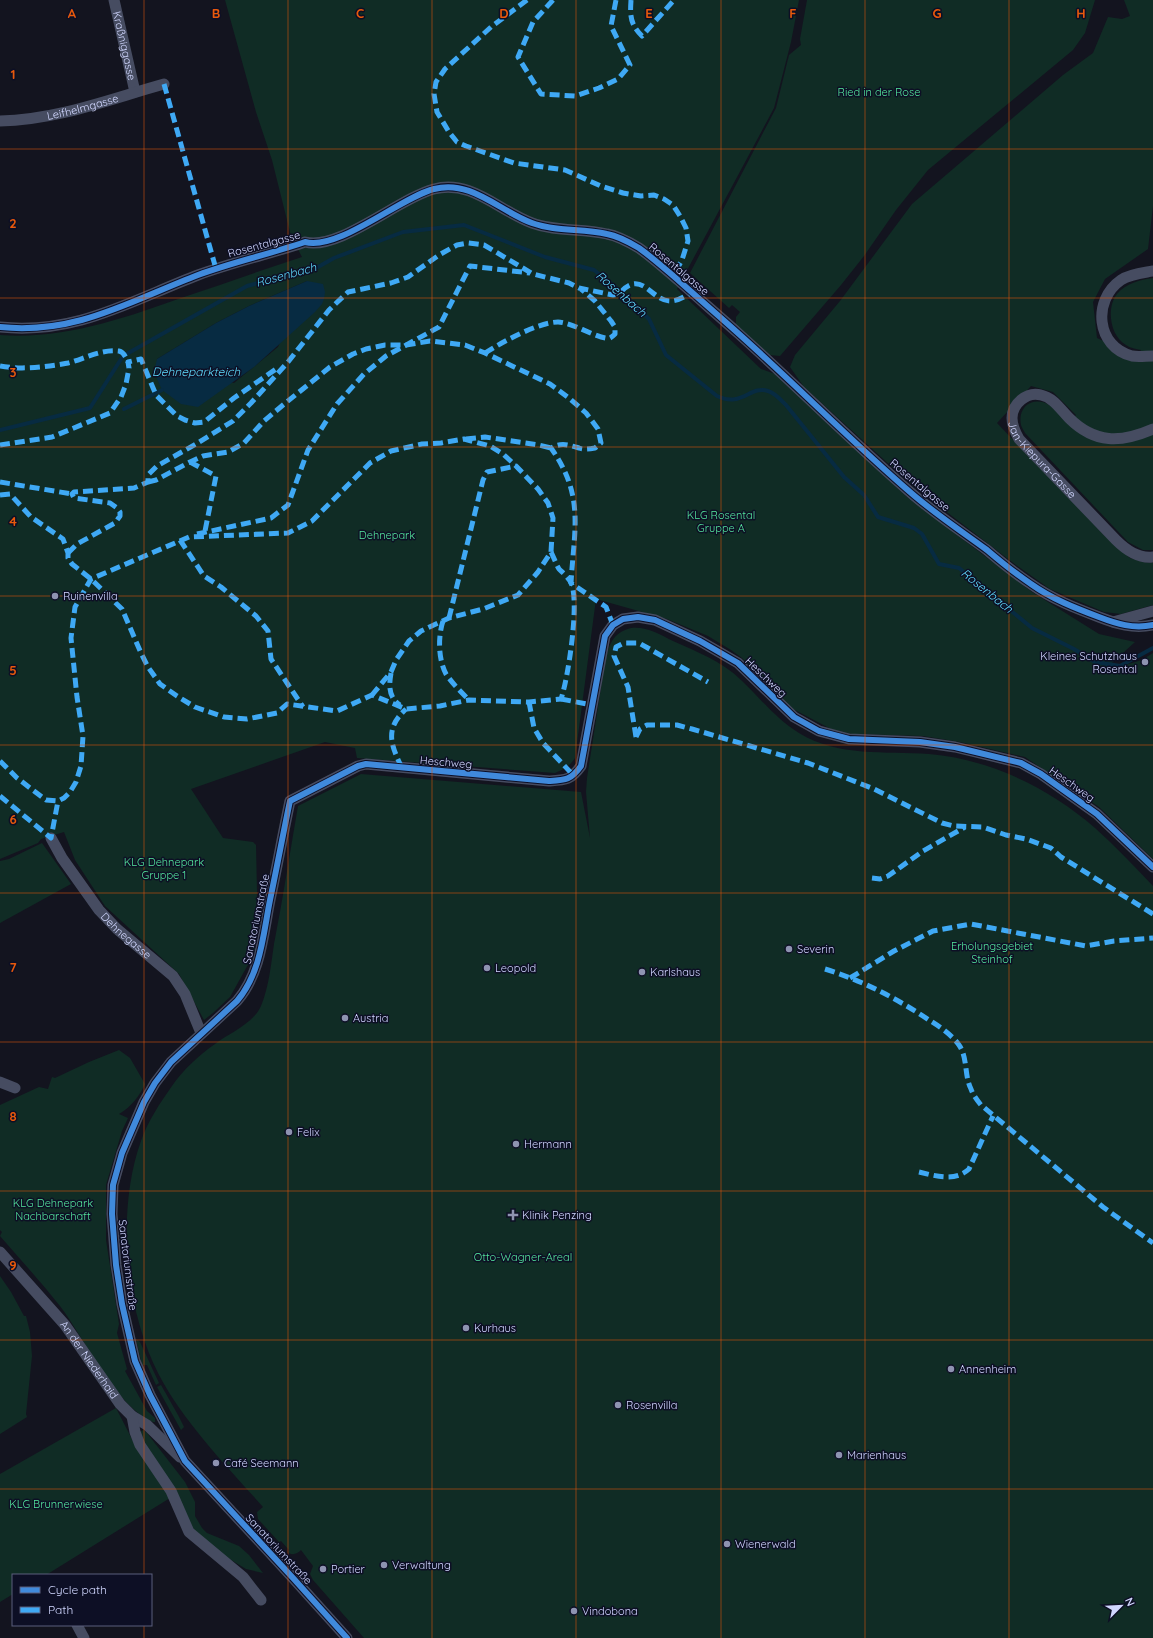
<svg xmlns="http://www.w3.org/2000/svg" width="1153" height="1638" font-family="Quicksand,sans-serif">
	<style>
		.green { fill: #102c25; fill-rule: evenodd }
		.water { fill: #072b42 }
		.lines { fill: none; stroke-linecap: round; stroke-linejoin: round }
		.stream { stroke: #072b42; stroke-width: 4 }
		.minor { stroke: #464c61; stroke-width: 11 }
		.quiet { stroke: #3fa9f5; stroke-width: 5; stroke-dasharray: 10 5; stroke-linecap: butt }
		.cycleway-casing { stroke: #0d0f25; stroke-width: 8 }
		.cycleway { stroke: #408adc; stroke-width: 6 }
		.grid { fill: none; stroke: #e8590c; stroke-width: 1; stroke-opacity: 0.55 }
		.poi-dot { fill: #8e93b1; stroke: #0d0f25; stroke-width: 1.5 }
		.labels { text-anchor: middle; stroke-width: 3; stroke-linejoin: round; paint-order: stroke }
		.street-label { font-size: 11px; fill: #d1d7ff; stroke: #0d0f25 }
		.park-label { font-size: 11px; fill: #54e89d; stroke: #0d0f25 }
		.poi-label { font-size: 11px; fill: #d1d7ff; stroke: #0d0f25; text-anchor: start }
		.water-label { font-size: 12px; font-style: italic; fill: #5fddff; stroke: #0d0f25 }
		.grid-label { font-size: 13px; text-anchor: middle; font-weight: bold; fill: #e8590c; stroke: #0d0f25; stroke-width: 3; stroke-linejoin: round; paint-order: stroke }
	</style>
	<rect width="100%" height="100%" fill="#13141f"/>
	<g class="green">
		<path d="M225,0H799L791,42L774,108L677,289L761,369L775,374L907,497L1032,592L1099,634L1135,642L1102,672L1142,660L1153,653V859L1099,807L1025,757L960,742L923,736L852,734L831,729L793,709L742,658L731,650L708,636L667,619L596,599L575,758C570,766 564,769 555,773L357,758L355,748L325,742L191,789L223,838L253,842L256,845L257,892L255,952L230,997L213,1013L204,1020L179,974L105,906L75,860L64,832L41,839L38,843L0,859V335C63,340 125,318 184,297C223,284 262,270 302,257L291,236L272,160L256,112ZM307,281L278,347L234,383L157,359L216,323L249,306Z"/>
		<polygon points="807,0 1095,0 1085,33 1073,50 928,170 896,210 864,256 841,285 780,356 770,355 736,327 736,317 740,312 732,305 729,308 690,273 776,108 789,55 801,45 800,39"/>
		<path d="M1124,0H1153V206L1148,249L1105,279L1093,302L1097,338L1137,357L1141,350C1136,349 1130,348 1126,345C1110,336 1106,308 1117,294C1126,283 1140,280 1153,278V550H1143L1128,542L1025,433C1024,431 1022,428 1021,425C1017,405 1035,395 1051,406C1057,411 1063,418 1069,424L1076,415L1053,392L1031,386L997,423L1104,535L1130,558L1143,562L1153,563V605L1121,614L1104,612L1050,589L1016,565L914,487L804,387L790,367L795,355L840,301L912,204L1063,75L1093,53L1108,17L1122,19L1130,16Z"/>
		<path d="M631,628C646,626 659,634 673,641C697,652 722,661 741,680C760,698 776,719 799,733C838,757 885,751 929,754C989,759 1050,788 1095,828C1115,846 1134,866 1153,886V1638H364L313,1580L310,1574L313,1566L301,1550C297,1554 292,1556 288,1552L289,1550L281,1541L279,1542L258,1519L257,1512L263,1507C226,1465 185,1424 159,1375C125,1309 116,1211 141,1141C148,1121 160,1103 172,1086C183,1070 199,1055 215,1044C229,1033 253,1024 261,1006C269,987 271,964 274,944C283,898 290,852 298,806L361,774L581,792L590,838L586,792L587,778L605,662C609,645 612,633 631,628Z"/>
		<polygon points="42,843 71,884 0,923 0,861 9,859"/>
		<path d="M119,1050L130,1058L145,1084C139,1097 131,1107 119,1114L128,1118L122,1131L106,1185V1240L119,1324L117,1333L127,1369L125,1371L147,1411L155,1418V1422H153C116,1407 85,1339 60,1306C41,1282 20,1259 0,1236L2,1232L0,1230V1105L39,1087L48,1089L52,1077L55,1078L89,1062Z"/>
		<polygon points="0,1276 11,1292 24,1316 26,1316 30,1332 32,1356 26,1414 27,1417 0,1434"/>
		<polygon points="136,1339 140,1342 159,1383 156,1385 147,1365 142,1365"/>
		<polygon points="161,1385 178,1415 184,1427 181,1430 157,1387"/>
		<polygon points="116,1408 137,1449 170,1498 46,1575 13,1575 13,1594 0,1602 0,1474"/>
		<polygon points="143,1430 147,1433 185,1482 195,1502 195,1516 202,1528 207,1533 239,1546 249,1555 263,1573 246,1569 213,1549 195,1534 144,1445 140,1432"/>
	</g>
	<polygon class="water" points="307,281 323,284 325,292 324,299 322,304 315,312 254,367 198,407 181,404 162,390 154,372 157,359 216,323 249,306"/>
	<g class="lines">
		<g class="stream">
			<polyline points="124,409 162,390"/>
			<path d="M0,430L90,408L123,356L247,286L318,267L334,258L403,232L464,225L545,257L594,270L613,285L649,319L666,355L717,396C742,408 750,385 768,391C775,393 781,400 786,405L844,477L864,495L878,517L914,528L922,534L939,564L959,568L1032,628L1074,649L1095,662L1120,666L1153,648"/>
		</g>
		<g class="minor">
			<path id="s1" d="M114,0L135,92"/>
			<path id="s2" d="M0,121C57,120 110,99 164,84"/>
			<path d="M1153,271C1142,273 1130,274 1121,280C1092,300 1096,347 1132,356C1138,357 1146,356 1153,356"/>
			<path d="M0,327C76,335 130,301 198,275C233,262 270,254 305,242C339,251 399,198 434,189C471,179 499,211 532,223C556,232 582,228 607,234C618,236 629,242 639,248C653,258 665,269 678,280C698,298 719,316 739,334C797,386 851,441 910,492C934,513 961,531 987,550C1001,562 1016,574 1031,584C1052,599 1075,608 1099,617C1117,624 1133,629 1153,625"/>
			<path id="s3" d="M1153,429C1121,443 1095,444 1069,418C1060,409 1054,398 1041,395C1027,391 1012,404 1012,418C1012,426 1015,432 1019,439L1116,540C1126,550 1138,559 1153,557"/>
			<polyline points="1113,622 1153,611"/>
			<path id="s4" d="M51,838L62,858L99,910L117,929L173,976L185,994L201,1033"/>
			<polyline points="0,1082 15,1088"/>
			<path id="s5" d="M0,1252L65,1325L120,1404L132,1416L147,1425L180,1457"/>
			<polyline points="132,1416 135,1432 140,1445 171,1491 189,1532 243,1577 261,1600"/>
			<polyline points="77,1625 84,1638"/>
			<path d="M347,1638L293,1578L185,1461L150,1395L135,1361L122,1304L116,1265L112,1214L113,1185L122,1153L144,1102L155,1083L171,1062L237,1001C261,973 263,935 270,900C277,867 283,834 290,801L358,766L366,764L549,781C566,780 571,780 581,766L605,636L613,625L623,619L638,617L655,620L700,641L738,663L794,717L819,731L849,739L920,742L955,747L1021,763L1041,774L1097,814L1153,867"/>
		</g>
		<g class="quiet">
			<polyline points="527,0 491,27 445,69 436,82 434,94 437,112 449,132 457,142 466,146 514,163 565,170 601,186 623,193 641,196 654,195 664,199 673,205 680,216 686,228 688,241 682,260 673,276"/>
			<polyline points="553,0 533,22 518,57 541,94 575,96 599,88 618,79 630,65 611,26 616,0"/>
			<path d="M631,0C630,16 630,24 642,36L674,0"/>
			<polyline points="164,84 216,269"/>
			<path d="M485,353C502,342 539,322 558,322C572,322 602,341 610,338C612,337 614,335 615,334V327L611,321L595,301L581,289"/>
			<path d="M0,366C21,370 46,367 68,363C84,359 101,349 119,351C124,352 126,358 128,362"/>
			<polyline points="466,439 485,437 539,445 551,448"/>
			<polyline points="0,445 52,437 110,413 121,397 126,384 129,368 128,362 141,359 156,395 177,416 185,420 195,423 204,422 234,398 279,367"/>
			<polyline points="190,462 216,476 205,531"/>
			<polyline points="0,482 72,494"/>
			<path d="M148,482L156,480L190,462L203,456L228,452L244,443L264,421L283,405L330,367L353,354L366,349L385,345H406L430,341L465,345L485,353L550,384L569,398L586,413L598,429L601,443L595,448C590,449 584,450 579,448C568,445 562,442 551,448C585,496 574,529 571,583L606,607L613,625"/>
			<path d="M0,495L10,494L31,517L63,539L68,553V558L72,564L91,579L122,609L141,653L148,667L160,684L177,696L195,707L224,717L247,719L277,713L287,704L337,711L372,695L406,709L440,706L469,700L529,702L561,699C568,679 580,601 571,583C569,578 563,573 559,569C556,564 554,558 551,552"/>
			<polyline points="197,534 271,518 288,505 308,450 337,404 364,374 386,356 439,327 470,266 530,273"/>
			<polyline points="180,540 204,576 221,587 256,616 268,631 271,659 303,707"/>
			<path d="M68,553L77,544L115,523L120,516V512L117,508L110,503L74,498L72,494L74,492L134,488L148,482V475L157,466L196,444L233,421L251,403L288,362L329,310L348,292L391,283L408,277L439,255L457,245L468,243L484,245L533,274L569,283L579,288L613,295L619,294C642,267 651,302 671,301C678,301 686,296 692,292"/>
			<polyline points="449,618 483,480 487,472 516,466"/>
			<path d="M443,621C438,636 438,659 446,674C452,683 461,692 469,700"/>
			<path d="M391,673C389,685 388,697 400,705"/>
			<polyline points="561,699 592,705"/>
			<polyline points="529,702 534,728 543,743 574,776"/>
			<polyline points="636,737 640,729 647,725 677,725 692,729 808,763 874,789 942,823 954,826 983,827 1006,835 1026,839 1051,848 1061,857 1153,914"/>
			<polyline points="636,737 628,687 614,656 616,647 624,643 639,643 708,682"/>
			<polyline points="0,761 17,778 46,800 58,801 64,798 70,792 76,782 81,766 83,736 77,697 71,638 75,607 91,579 189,537 288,533 312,521 370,463 391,451 422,444 441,443 464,439 490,446 503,454 516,466 538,489 548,503 553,518 551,552 538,572 518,595 483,609 449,618 421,631 409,641 396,660 391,672 372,695"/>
			<path d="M402,768C391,745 384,729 406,709"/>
			<polyline points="0,796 51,838 58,801"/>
			<polyline points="872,878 880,879 888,876 923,851 965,827"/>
			<path d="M825,969C863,981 896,998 929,1020C939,1026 952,1035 959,1045C968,1058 964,1075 971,1089C973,1095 977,1100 981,1105L1103,1207L1153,1243"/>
			<polyline points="850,978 894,951 933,931 971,924 1086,946 1114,941 1153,938"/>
			<path d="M919,1172C936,1176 955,1182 969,1169L993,1116"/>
		</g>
		<defs>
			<g id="cycleway">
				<path d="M0,327C76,335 130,301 198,275C233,262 270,254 305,242C339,251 399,198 434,189C471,179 499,211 532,223C556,232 582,228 607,234C618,236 629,242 639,248C653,258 665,269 678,280C698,298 719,316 739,334C797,386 851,441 910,492C934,513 961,531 987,550C1001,562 1016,574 1031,584C1052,599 1075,608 1099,617C1117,624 1133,629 1153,625"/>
				<path d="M347,1638L293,1578L185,1461L150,1395L135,1361L122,1304L116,1265L112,1214L113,1185L122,1153L144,1102L155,1083L171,1062L237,1001C261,973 263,935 270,900C277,867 283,834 290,801L358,766L366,764L549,781C566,780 571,780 581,766L605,636L613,625L623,619L638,617L655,620L700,641L738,663L794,717L819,731L849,739L920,742L955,747L1021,763L1041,774L1097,814L1153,867"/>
			</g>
		</defs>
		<use href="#cycleway" class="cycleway-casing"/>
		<use href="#cycleway" class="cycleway"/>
	</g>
	<path class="grid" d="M144,0V1575M288,0V1638M432,0V1638M576,0V1638M721,0V1638M865,0V1638M1009,0V1638M0,149H1153M0,298H1153M0,447H1153M0,596H1153M0,745H1153M0,893H1153M0,1042H1153M0,1191H1153M0,1340H1153M0,1489H1153M144,1625V1638"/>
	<g class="poi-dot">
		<circle cx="55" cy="596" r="4"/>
		<circle cx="1145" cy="662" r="4"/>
		<circle cx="789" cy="949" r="4"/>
		<circle cx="487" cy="968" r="4"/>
		<circle cx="642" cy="972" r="4"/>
		<circle cx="345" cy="1018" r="4"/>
		<circle cx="289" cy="1132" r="4"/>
		<circle cx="516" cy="1144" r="4"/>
		<path d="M511 1209h4v4h4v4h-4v4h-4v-4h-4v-4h4z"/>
		<circle cx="466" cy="1328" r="4"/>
		<circle cx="951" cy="1369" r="4"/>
		<circle cx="618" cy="1405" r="4"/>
		<circle cx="839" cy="1455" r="4"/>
		<circle cx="216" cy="1463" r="4"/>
		<circle cx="727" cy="1544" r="4"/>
		<circle cx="384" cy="1565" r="4"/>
		<circle cx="323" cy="1569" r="4"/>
		<circle cx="574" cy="1611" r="4"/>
	</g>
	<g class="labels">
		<g class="street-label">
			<text dy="4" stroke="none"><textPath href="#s1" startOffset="47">Kraßniggasse</textPath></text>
			<text dy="4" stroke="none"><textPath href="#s2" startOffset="84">Leifhelmgasse</textPath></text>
			<text transform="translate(264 244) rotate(-15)" y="4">Rosentalgasse</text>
			<text transform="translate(679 269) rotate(40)" y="4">Rosentalgasse</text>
			<text dy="4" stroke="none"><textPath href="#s3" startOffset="223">Jan-Kiepura-Gasse</textPath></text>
			<text transform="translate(920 485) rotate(40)" y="4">Rosentalgasse</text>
			<text transform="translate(766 677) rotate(44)" y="4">Heschweg</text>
			<text transform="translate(446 762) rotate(5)" y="4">Heschweg</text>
			<text transform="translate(1072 784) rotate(35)" y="4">Heschweg</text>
			<text transform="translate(256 919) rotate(-78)" y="4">Sanatoriumstraße</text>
			<text dy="4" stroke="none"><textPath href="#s4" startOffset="124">Dehnegasse</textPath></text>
			<text transform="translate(128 1265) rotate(83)" y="4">Sanatoriumstraße</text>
			<text dy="4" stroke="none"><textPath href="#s5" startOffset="140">An der Niederhaid</textPath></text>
			<text transform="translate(279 1549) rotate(47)" y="4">Sanatoriumstraße</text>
		</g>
		<g class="park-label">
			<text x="879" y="96">Ried in der Rose</text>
			<text x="721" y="519">KLG Rosental<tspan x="721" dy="13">Gruppe A</tspan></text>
			<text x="387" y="539">Dehnepark</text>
			<text x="164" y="866">KLG Dehnepark<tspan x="164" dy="13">Gruppe 1</tspan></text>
			<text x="992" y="950">Erholungsgebiet<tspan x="992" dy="13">Steinhof</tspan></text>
			<text x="53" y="1207">KLG Dehnepark<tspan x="53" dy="13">Nachbarschaft</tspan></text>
			<text x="523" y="1261">Otto-Wagner-Areal</text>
			<text x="56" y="1508">KLG Brunnerwiese</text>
		</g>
		<g class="poi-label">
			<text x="63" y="600">Ruinenvilla</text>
			<text x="1137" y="660" text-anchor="end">Kleines Schutzhaus<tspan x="1137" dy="13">Rosental</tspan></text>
			<text x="797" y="953">Severin</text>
			<text x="495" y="972">Leopold</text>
			<text x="650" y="976">Karlshaus</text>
			<text x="353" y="1022">Austria</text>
			<text x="297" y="1136">Felix</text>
			<text x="524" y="1148">Hermann</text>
			<text x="522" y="1219">Klinik Penzing</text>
			<text x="474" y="1332">Kurhaus</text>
			<text x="959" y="1373">Annenheim</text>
			<text x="626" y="1409">Rosenvilla</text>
			<text x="847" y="1459">Marienhaus</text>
			<text x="224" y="1467">Café Seemann</text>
			<text x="735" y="1548">Wienerwald</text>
			<text x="392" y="1569">Verwaltung</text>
			<text x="331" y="1573">Portier</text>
			<text x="582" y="1615">Vindobona</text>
		</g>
		<g class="water-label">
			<text transform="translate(286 275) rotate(-15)" y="4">Rosenbach</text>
			<text transform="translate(621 294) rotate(41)" y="4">Rosenbach</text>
			<text x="196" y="376">Dehneparkteich</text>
			<text transform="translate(987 591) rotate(39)" y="4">Rosenbach</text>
		</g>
	</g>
	<g class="grid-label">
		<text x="72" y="18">A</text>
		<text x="216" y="18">B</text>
		<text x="360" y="18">C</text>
		<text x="504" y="18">D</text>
		<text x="649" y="18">E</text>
		<text x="793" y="18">F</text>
		<text x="937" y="18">G</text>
		<text x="1081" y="18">H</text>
		<text x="13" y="79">1</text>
		<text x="13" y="228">2</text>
		<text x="13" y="377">3</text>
		<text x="13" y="526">4</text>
		<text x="13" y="675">5</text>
		<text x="13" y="824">6</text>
		<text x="13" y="972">7</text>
		<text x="13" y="1121">8</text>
		<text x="13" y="1270">9</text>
	</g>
	<rect x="12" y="1574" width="140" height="52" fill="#0d0f25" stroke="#5b5f7c"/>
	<rect x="20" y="1587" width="20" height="6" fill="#408adc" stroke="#5b5f7c"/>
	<text x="48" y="1594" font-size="12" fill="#d1d7ff">Cycle path</text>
	<rect x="20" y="1607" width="20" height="6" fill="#3fa9f5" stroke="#5b5f7c"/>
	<text x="48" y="1614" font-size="12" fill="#d1d7ff">Path</text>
	<g transform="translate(1121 1606) rotate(66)" stroke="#0d0f25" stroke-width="3" paint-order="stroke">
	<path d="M0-3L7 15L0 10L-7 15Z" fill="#d1d7ff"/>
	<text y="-6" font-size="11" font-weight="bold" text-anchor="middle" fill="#d1d7ff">N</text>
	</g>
</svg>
